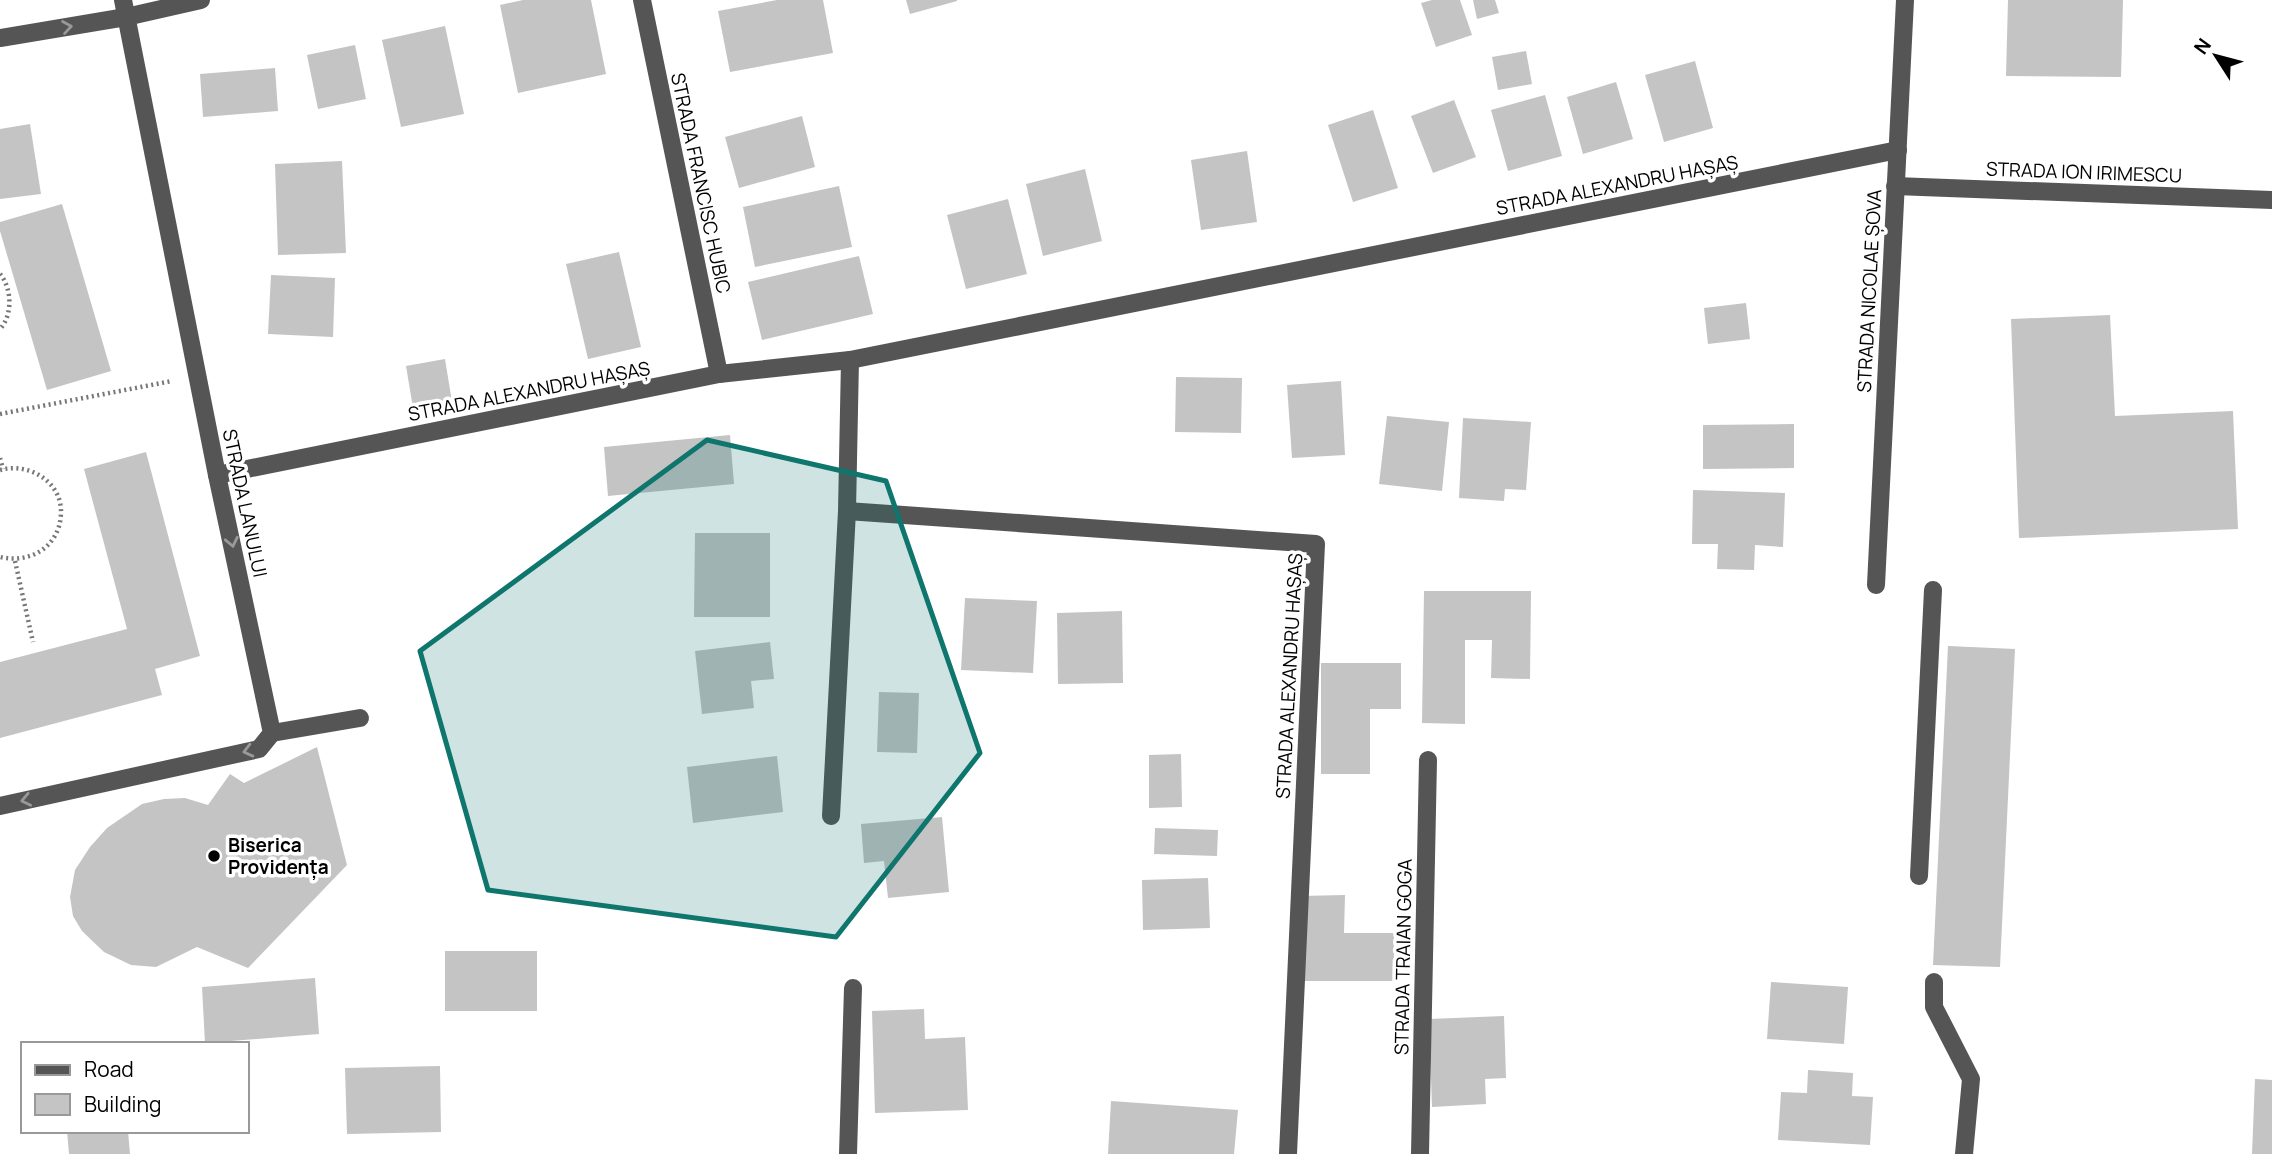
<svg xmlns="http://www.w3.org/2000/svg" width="2272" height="1154" font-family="Manrope,sans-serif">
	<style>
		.building { fill: #c4c4c4 }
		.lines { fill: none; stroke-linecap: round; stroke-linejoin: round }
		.path { stroke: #777; stroke-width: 4.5; stroke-dasharray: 2 3.5; stroke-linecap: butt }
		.minor { stroke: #555; stroke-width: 18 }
		.oneway { stroke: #999 }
		.marked { fill: #0f766e; fill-opacity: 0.2; stroke: #0f766e; stroke-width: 5; stroke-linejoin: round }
		.poi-dot { fill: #000; stroke: #fff; stroke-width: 2.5 }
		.labels { text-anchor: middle; stroke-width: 7; stroke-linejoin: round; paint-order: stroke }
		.street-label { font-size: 19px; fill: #000; stroke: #fff }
		.poi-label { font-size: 19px; font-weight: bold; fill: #000; stroke: #fff; text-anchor: start }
	</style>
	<rect width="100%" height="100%" fill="#fff"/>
	<g class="building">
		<polygon points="523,0 591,0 606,74 518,93 500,5"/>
		<polygon points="777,0 823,0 833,53 730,72 718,11"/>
		<polygon points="906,0 957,0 957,1 910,14"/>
		<polygon points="1432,0 1460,0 1472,35 1436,47 1421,3"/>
		<polygon points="1473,0 1495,0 1499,13 1477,19"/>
		<polygon points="2008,0 2123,0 2121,77 2006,76"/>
		<polygon points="445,26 464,114 401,127 382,40"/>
		<polygon points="355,45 366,99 318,109 307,55"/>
		<polygon points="1526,51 1532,84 1498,90 1492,57"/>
		<polygon points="1695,61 1713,128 1664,142 1645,75"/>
		<polygon points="275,68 278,111 203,117 200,74"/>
		<polygon points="1616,82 1633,139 1583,154 1567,97"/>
		<polygon points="1545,95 1562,156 1508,171 1491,110"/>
		<polygon points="1454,100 1476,157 1433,173 1411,116"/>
		<polygon points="1373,110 1398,188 1353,202 1328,125"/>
		<polygon points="802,116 815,167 739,188 725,137"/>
		<polygon points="30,124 41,194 0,199 0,129"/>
		<polygon points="1247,151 1257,222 1201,230 1191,160"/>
		<polygon points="342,161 346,253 278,255 275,164"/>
		<polygon points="1085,169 1102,241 1043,256 1026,184"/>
		<polygon points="839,186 852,247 755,267 743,207"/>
		<polygon points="1008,199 1027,274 966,289 947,215"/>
		<polygon points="62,204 111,371 47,390 0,231 0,222"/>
		<polygon points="619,252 641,347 588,359 566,264"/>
		<polygon points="859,256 873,314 762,340 748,282"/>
		<polygon points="271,275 335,278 333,337 268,334"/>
		<polygon points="1746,303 1750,339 1708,344 1704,308"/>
		<polygon points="2110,315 2115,416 2233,411 2238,529 2019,538 2011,319"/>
		<polygon points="445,359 452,402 413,408 406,366"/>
		<polygon points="1176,377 1242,378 1241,433 1175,432"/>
		<polygon points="1341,381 1345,455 1292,458 1287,385"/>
		<polygon points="1387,416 1449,422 1442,491 1379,484"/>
		<polygon points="1463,418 1531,422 1526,490 1505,489 1504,501 1459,498"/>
		<polygon points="1794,424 1794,468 1703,469 1703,425"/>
		<polygon points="730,435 734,484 608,496 604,447"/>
		<polygon points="146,452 200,656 155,669 162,695 0,738 0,662 127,629 84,469"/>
		<polygon points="1693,490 1785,493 1783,547 1755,545 1754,570 1717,569 1718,544 1692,544"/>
		<polygon points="695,533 770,533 770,617 694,617"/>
		<polygon points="1424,591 1531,591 1530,679 1491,678 1492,640 1465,640 1465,724 1422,723"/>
		<polygon points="965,598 1037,601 1033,673 961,670"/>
		<polygon points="1122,611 1123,683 1058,684 1057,613"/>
		<polygon points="770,642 774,679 751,681 754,708 702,714 695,651"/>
		<polygon points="1948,646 2015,649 2000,967 1933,965"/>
		<polygon points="1321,663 1401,663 1401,709 1370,709 1370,774 1321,774"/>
		<polygon points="879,692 919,693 917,753 877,752"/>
		<polygon points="317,747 347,865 248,968 197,947 156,967 131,965 104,952 82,931 73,916 70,897 75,870 90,847 107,828 142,804 164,799 185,798 208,805 230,774 244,783"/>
		<polygon points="1181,754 1182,807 1149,808 1149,755"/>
		<polygon points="777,756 783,812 693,823 687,767"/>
		<polygon points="942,817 949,892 888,898 884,861 864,863 861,824"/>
		<polygon points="1155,828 1218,830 1217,856 1154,854"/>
		<polygon points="1208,878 1210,928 1143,930 1142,880"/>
		<polygon points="1345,895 1344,933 1394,933 1394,981 1301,981 1300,896"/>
		<rect x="445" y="951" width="92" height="60"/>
		<polygon points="315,978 319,1034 205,1043 202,987"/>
		<polygon points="1771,982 1848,987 1844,1044 1767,1039"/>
		<polygon points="924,1009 925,1039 965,1037 968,1110 875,1113 872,1011"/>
		<polygon points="1504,1016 1506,1078 1485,1079 1486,1104 1432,1107 1429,1019"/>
		<polygon points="440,1066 441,1132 347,1134 345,1068"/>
		<polygon points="1808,1070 1853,1073 1852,1096 1873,1097 1870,1145 1778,1140 1781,1092 1807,1093"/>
		<polygon points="2255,1079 2272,1080 2272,1154 2252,1154"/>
		<polygon points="1111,1101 1238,1110 1234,1154 1108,1154"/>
		<polygon points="67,1131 128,1131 130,1154 69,1154"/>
	</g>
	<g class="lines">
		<g class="path">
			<path d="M0,274C12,288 13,315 0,329"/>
			<polyline points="0,414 172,381"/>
			<polyline points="0,458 3,469"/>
			<path d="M0,470C28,462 62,481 61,513C60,547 30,564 0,557"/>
			<polyline points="15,561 33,642"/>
		</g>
		<g class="minor">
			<polyline points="642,0 719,374"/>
			<polyline points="0,38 126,17 201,0"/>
			<polyline points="1895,186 2272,200"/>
			<polyline points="217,475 719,374 850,360 1898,150"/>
			<polyline points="847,511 1316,544 1288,1154"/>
			<polyline points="1876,585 1905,0"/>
			<polyline points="272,733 360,718"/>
			<polyline points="0,806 259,749 272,733 217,475 123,0"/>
			<polyline points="831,816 847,511 850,360"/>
			<polyline points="1919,876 1933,590"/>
			<polyline points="1934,982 1934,1007 1971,1079 1964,1154"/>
			<polyline points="848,1154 853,988"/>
			<polyline points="1420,1154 1428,760"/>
		</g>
	</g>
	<defs><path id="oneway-chevron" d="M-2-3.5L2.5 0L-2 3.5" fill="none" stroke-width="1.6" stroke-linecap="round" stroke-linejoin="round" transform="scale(1.75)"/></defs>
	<g class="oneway">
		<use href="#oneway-chevron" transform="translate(67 27) rotate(-9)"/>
		<use href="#oneway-chevron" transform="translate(232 542) rotate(78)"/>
		<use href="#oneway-chevron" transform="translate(248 751) rotate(166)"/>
		<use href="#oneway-chevron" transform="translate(26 800) rotate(168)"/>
	</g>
	<path class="marked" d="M707,440L886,481L980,753L836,937L488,890L420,651Z"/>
	<circle class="poi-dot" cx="214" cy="856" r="7"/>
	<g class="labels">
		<g class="street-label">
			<text transform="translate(2084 172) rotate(2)" y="7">STRADA ION IRIMESCU</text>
			<text transform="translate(701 183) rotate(78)" y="7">STRADA FRANCISC HUBIC</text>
			<text transform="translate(1617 185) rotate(-11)" y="7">STRADA ALEXANDRU HAȘAȘ</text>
			<text transform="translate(1869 291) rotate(-87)" y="7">STRADA NICOLAE ȘOVA</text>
			<text transform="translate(529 391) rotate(-11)" y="7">STRADA ALEXANDRU HAȘAȘ</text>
			<text transform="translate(245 503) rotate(78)" y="7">STRADA LANULUI</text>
			<text transform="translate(1289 676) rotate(-87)" y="7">STRADA ALEXANDRU HAȘAȘ</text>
			<text transform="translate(1403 957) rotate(-89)" y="7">STRADA TRAIAN GOGA</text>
		</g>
		<g class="poi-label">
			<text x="228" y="852">Biserica<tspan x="228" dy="22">Providența</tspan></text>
		</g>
	</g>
	<rect x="21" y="1042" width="228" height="91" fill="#ffffff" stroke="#999999" stroke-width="2"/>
	<rect x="35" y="1065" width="35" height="10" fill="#555555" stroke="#999999" stroke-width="2"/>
	<text x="84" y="1077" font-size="21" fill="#000000">Road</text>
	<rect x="35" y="1094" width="35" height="21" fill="#c4c4c4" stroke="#999999" stroke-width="2"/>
	<text x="84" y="1112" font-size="21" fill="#000000">Building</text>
	<g transform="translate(2216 56) rotate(306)" stroke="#ffffff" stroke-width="5" paint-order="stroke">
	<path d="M0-5L12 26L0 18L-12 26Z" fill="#000000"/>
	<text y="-10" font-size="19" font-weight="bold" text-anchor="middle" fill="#000000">N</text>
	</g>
</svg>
